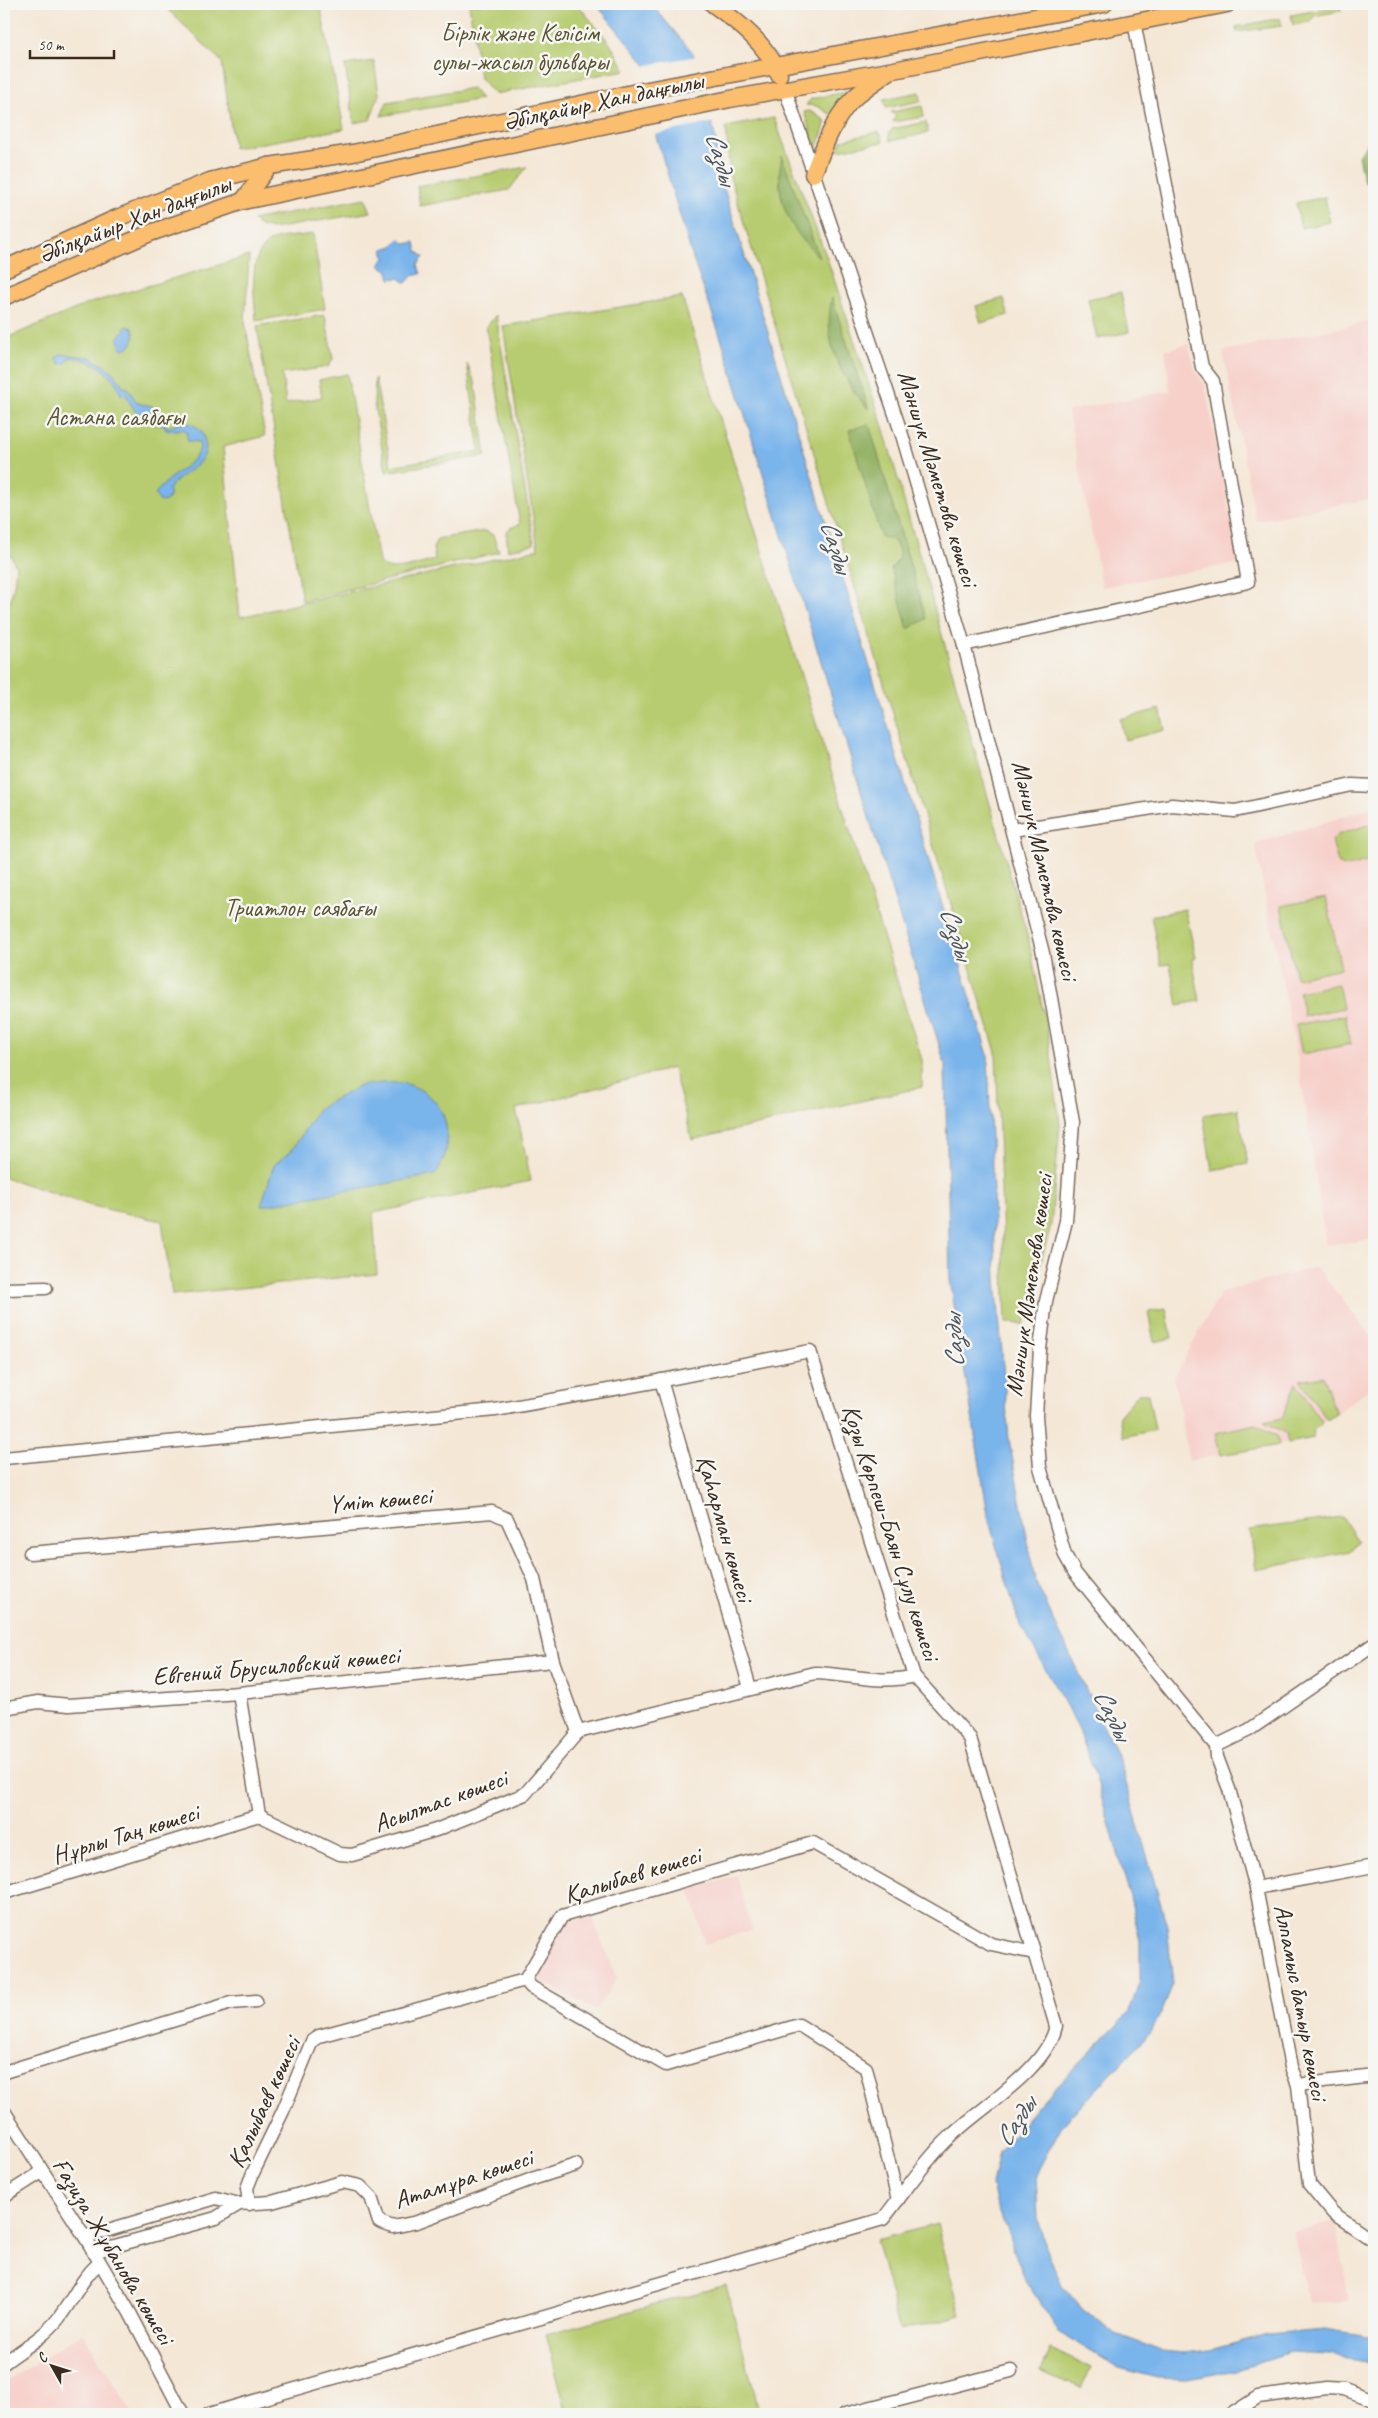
<svg xmlns="http://www.w3.org/2000/svg" width="1378" height="2418" font-family="Caveat,sans-serif">
	<style>
		.built { fill: #f7d0ca }
		.green { fill: #b7cc70; stroke: #797b47 }
		.forest { fill: #91b062; stroke: #666d40 }
		.water { fill: #79b4eb; stroke: #5a6f84 }
		.pier { fill: #f4e7d6 }
		.lines { fill: none; stroke-linecap: round; stroke-linejoin: round }
		.minor-casing { stroke: #7c6c5e; stroke-width: 15 }
		.major-casing { stroke: #7c6c5e; stroke-width: 19 }
		.minor { stroke: #fff; stroke-width: 12 }
		.major { stroke: #fbbd6e; stroke-width: 16 }
		.labels { text-anchor: middle; stroke-width: 5; stroke-linejoin: round; paint-order: stroke }
		.park-label { font-size: 25px; fill: #5a5232; stroke: #f6f6f2 }
		.street-label { font-size: 25px; fill: #3b2a1e; stroke: #f6f6f2 }
		.water-label { font-size: 26px; font-style: italic; fill: #4e535c; stroke: #f6f6f2 }
	</style>
	<rect width="100%" height="100%" fill="#f6f6f2"/>
	<filter id="ink" filterUnits="userSpaceOnUse"><feTurbulence type="fractalNoise" baseFrequency=".02" numOctaves="2"/><feDisplacementMap in="SourceGraphic" scale="10" xChannelSelector="R" yChannelSelector="G"/><feConvolveMatrix kernelMatrix="1 2 1 2 8 2 1 2 1" color-interpolation-filters="sRGB"/></filter>
	<filter id="wash" filterUnits="userSpaceOnUse"><feTurbulence type="fractalNoise" baseFrequency=".0096" numOctaves="4" result="noise"/><feDisplacementMap in="SourceGraphic" scale="20" xChannelSelector="R" yChannelSelector="G"/><feGaussianBlur stdDeviation="1.12" result="paint"/><feColorMatrix in="noise" values="0 0 0 0 0 0 0 0 0 0 0 0 0 0 0 0 0 1.4 0 .05"/><feComposite in="paint" operator="in"/></filter>
	<g filter="url(#wash)">
		<rect width="100%" height="100%" fill="#f4e7d6"/>
		<g class="built">
			<polygon points="1374,321 1374,498 1256,521 1223,351"/>
			<polygon points="1189,344 1195,370 1205,385 1239,563 1102,587 1068,411 1170,391 1165,350"/>
			<polygon points="1374,807 1374,1239 1326,1245 1298,1061 1255,844"/>
			<polygon points="1316,1267 1374,1340 1374,1385 1312,1431 1314,1438 1189,1461 1174,1378 1221,1292"/>
			<polygon points="737,1876 752,1930 705,1944 690,1890"/>
			<polygon points="592,1917 617,1979 595,2010 534,1978 567,1922"/>
			<polygon points="1336,2221 1349,2301 1308,2303 1293,2232"/>
			<polygon points="83,2333 133,2414 4,2414 4,2383"/>
		</g>
		<g class="green">
			<polygon points="162,4 320,4 344,129 234,148 222,62"/>
			<polygon points="469,4 577,4 609,42 626,70 494,94 480,78"/>
			<polygon points="1340,6 1341,11 1314,16 1310,22 1293,25 1291,15"/>
			<polygon points="1280,18 1282,26 1237,32 1236,27"/>
			<polygon points="374,61 379,94 370,120 354,123 345,65"/>
			<polygon points="472,88 481,99 381,116 387,102"/>
			<polygon points="851,91 830,114 817,106 806,105 811,99"/>
			<polygon points="920,92 921,101 886,108 884,99"/>
			<polygon points="922,106 924,117 893,122 896,116 891,112"/>
			<polygon points="810,111 826,121 817,150 804,112"/>
			<polygon points="774,118 828,261 884,430 1029,942 1048,1034 1060,1125 1051,1225 1024,1324 1006,1323 996,1052 730,177 726,127"/>
			<polygon points="926,122 928,133 890,141 889,133 892,129"/>
			<polygon points="878,132 881,134 883,142 838,150 842,140"/>
			<polygon points="527,167 509,190 420,206 417,186"/>
			<polygon points="1325,197 1330,222 1301,228 1296,203"/>
			<polygon points="365,198 371,212 272,229 261,226 252,220"/>
			<path d="M313,234L325,309L256,321C255,297 246,256 271,241C279,236 303,236 313,234Z"/>
			<polygon points="249,256 245,322 265,436 223,447 240,617 538,549 503,326 682,297 922,1060 922,1087 692,1140 673,1068 516,1109 531,1181 373,1213 377,1274 172,1295 162,1221 92,1206 4,1177 4,626 14,585 16,566 4,543 4,339 90,303"/>
			<polygon points="1121,292 1129,332 1097,339 1088,299"/>
			<polygon points="1004,298 1008,315 981,323 976,306"/>
			<path d="M325,315L333,359L328,367L282,374L286,404L322,397L319,380L347,374L379,562C389,577 420,563 435,560L433,548L437,539L485,531L493,535L499,552L302,601L257,326Z"/>
			<polygon points="496,315 534,544 508,550 506,532 510,528 520,524 486,327"/>
			<polygon points="467,364 475,382 486,456 386,472 374,403 375,378 391,466 480,451"/>
			<polygon points="1160,709 1165,730 1125,740 1120,719"/>
			<path d="M1374,823V859C1363,862 1348,871 1338,863L1332,840L1337,835Z"/>
			<polygon points="1326,897 1341,968 1296,978 1281,906"/>
			<polygon points="1185,909 1196,958 1192,959 1200,1001 1178,1005 1170,964 1161,965 1151,916"/>
			<polygon points="1338,984 1343,1008 1304,1016 1299,992"/>
			<polygon points="1345,1015 1351,1044 1302,1054 1296,1025"/>
			<polygon points="1238,1109 1248,1164 1212,1170 1203,1115"/>
			<polygon points="1166,1309 1172,1338 1154,1342 1148,1312"/>
			<polygon points="1323,1376 1336,1414 1327,1420 1300,1380"/>
			<polygon points="1296,1383 1323,1423 1312,1431 1314,1438 1288,1443 1286,1433 1264,1422 1282,1418"/>
			<polygon points="1138,1394 1148,1394 1155,1430 1123,1437 1119,1416"/>
			<polygon points="1255,1424 1277,1436 1279,1445 1220,1455 1215,1433"/>
			<polygon points="1342,1517 1358,1541 1350,1551 1256,1570 1250,1530"/>
			<polygon points="937,2224 961,2315 900,2331 876,2240"/>
			<polygon points="726,2285 760,2414 567,2414 546,2334"/>
			<polygon points="1050,2349 1091,2368 1081,2389 1040,2371"/>
		</g>
		<g class="forest">
			<polygon points="1374,134 1374,180 1364,182 1358,156"/>
			<path d="M782,156L819,257C789,229 773,198 782,156Z"/>
			<path d="M832,298L869,410C840,377 822,342 832,298Z"/>
			<path d="M869,424L926,619L908,629L891,569C901,559 902,550 892,539L881,537L849,430Z"/>
		</g>
		<g class="water">
			<polygon points="596,4 651,4 693,53 714,131 724,188 988,1055 996,1278 1009,1440 1035,1580 1120,1762 1167,1926 1173,1984 1161,2013 1150,2033 1061,2127 1036,2174 1038,2218 1045,2246 1062,2285 1082,2309 1116,2334 1162,2351 1185,2353 1210,2350 1267,2334 1326,2329 1374,2337 1374,2364 1329,2355 1290,2353 1237,2370 1187,2379 1158,2378 1119,2368 1059,2332 1025,2280 996,2202 992,2185 999,2152 1042,2101 1128,2014 1140,1980 1140,1941 1129,1892 1096,1778 1078,1727 1018,1620 989,1521 950,1280 945,1064 723,344 694,262 653,126 645,64"/>
			<polygon points="399,239 406,244 415,242 417,251 424,257 418,265 421,274 412,276 406,283 399,278 390,279 388,271 380,265 385,258 383,249 393,246"/>
			<path d="M127,326L133,328C136,337 133,347 123,349L120,346L119,337Z"/>
			<path d="M61,354L90,357L112,371L125,388L127,387L136,401L141,404L152,406L161,413L168,428C180,422 191,420 201,431C219,465 181,469 168,490L170,495L166,501L160,502L156,496V492C162,487 167,480 173,476C185,466 194,463 200,448L199,442L188,441L186,431L183,429L167,431L164,425C145,425 133,412 126,394L121,396C118,376 89,355 69,358L66,363L60,364L56,358Z"/>
			<path d="M383,1083C391,1083 402,1082 410,1085C441,1096 452,1123 445,1154C444,1161 438,1169 435,1175L261,1206L274,1165L292,1150L319,1108L362,1085Z"/>
		</g>
		<polygon class="pier" points="697,56 715,122 653,135 650,126 643,66"/>
	</g>
	<g filter="url(#ink)">
		<g class="lines">
			<defs>
				<g id="minor">
					<polyline points="785,89 902,435 964,645 1043,953 1073,1122 1066,1221 1046,1301 1040,1349 1036,1416 1040,1467 1065,1555 1075,1573 1216,1746"/>
					<polyline points="964,645 1248,582 1213,381 1202,367 1134,22"/>
					<polyline points="1012,830 1172,805 1235,811 1352,785 1374,786"/>
					<polyline points="4,1289 46,1288"/>
					<polyline points="661,1380 750,1688"/>
					<path d="M4,1458L495,1410L648,1383L810,1351L914,1676L970,1738L1056,2026C1046,2070 982,2106 950,2137C926,2159 903,2194 883,2219L209,2414"/>
					<polyline points="30,1553 492,1512 507,1519 534,1579 553,1661 578,1732"/>
					<polyline points="239,1693 259,1815"/>
					<polyline points="4,1708 38,1702 69,1705 239,1693 553,1661"/>
					<polyline points="1216,1746 1217,1757 1229,1789 1256,1888 1291,2067 1298,2085 1309,2184 1333,2213 1374,2241"/>
					<polyline points="1216,1746 1249,1730 1374,1644"/>
					<path d="M259,1815L340,1854L352,1855L436,1830L525,1794L578,1732L815,1673C848,1674 882,1685 914,1676"/>
					<polyline points="1256,1888 1374,1866"/>
					<polyline points="4,1893 259,1815"/>
					<polyline points="525,1980 531,1987 666,2065 799,2025 866,2068 898,2200"/>
					<polyline points="4,2072 231,2003 256,2001"/>
					<polyline points="1298,2085 1374,2076"/>
					<polyline points="4,2111 85,2237 130,2313 183,2414"/>
					<polyline points="4,2196 42,2172"/>
					<polyline points="249,2204 247,2188 253,2173 283,2111 312,2041 319,2036 525,1980 562,1916 813,1843 991,1944 1034,1953"/>
					<polyline points="85,2237 216,2198 239,2204 272,2202 342,2182 360,2186 371,2197 379,2222 393,2227 417,2222 532,2179 576,2165"/>
					<polyline points="93,2252 216,2218 239,2204"/>
					<path d="M4,2363C21,2350 44,2337 58,2319C73,2300 80,2280 99,2263"/>
					<polyline points="845,2414 1011,2371"/>
					<polyline points="1232,2414 1258,2397 1326,2388 1344,2389 1374,2400"/>
				</g>
				<g id="major">
					<path d="M713,4C738,22 768,45 779,75"/>
					<path d="M813,174C824,147 834,116 856,96C865,88 876,81 887,73"/>
					<polyline points="243,201 269,166"/>
					<polyline points="4,269 117,218 210,181 269,166 353,153 637,92 1104,4"/>
					<polyline points="4,297 150,233 243,201 730,99 894,70 1227,4"/>
				</g>
			</defs>
			<use href="#minor" class="minor-casing"/>
			<use href="#major" class="major-casing"/>
			<use href="#minor" class="minor"/>
			<use href="#major" class="major"/>
		</g>
	</g>
	<g class="labels">
		<g class="park-label">
			<text x="520" y="41">Бірлік және Келісім<tspan x="520" dy="29">сулы-жасыл бульвары</tspan></text>
			<text x="115" y="425">Астана саябағы</text>
			<text x="300" y="916">Триатлон саябағы</text>
		</g>
		<g class="street-label">
			<text transform="translate(603 100) rotate(-12)" y="9">Әбілқайыр Хан даңғылы</text>
			<text transform="translate(134 218) rotate(-21)" y="9">Әбілқайыр Хан даңғылы</text>
			<text transform="translate(939 478) rotate(73)" y="9">Мәншүк Мәметова көшесі</text>
			<text transform="translate(1046 870) rotate(77)" y="9">Мәншүк Мәметова көшесі</text>
			<text transform="translate(1028 1285) rotate(-82)" y="9">Мәншүк Мәметова көшесі</text>
			<text transform="translate(380 1499) rotate(-5)" y="9">Үміт көшесі</text>
			<text transform="translate(726 1528) rotate(74)" y="9">Қаһарман көшесі</text>
			<text transform="translate(892 1532) rotate(72)" y="9">Қозы Көрпеш-Баян Сұлу көшесі</text>
			<text transform="translate(276 1665) rotate(-5)" y="9">Евгений Брусиловский көшесі</text>
			<text transform="translate(440 1800) rotate(-20)" y="9">Асылтас көшесі</text>
			<text transform="translate(125 1833) rotate(-17)" y="9">Нұрлы Таң көшесі</text>
			<text transform="translate(632 1874) rotate(-17)" y="9">Қалыбаев көшесі</text>
			<text transform="translate(1302 2002) rotate(79)" y="9">Алпамыс батыр көшесі</text>
			<text transform="translate(263 2102) rotate(-65)" y="9">Қалыбаев көшесі</text>
			<text transform="translate(463 2178) rotate(-18)" y="9">Атамұра көшесі</text>
			<text transform="translate(114 2250) rotate(59)" y="9">Ғазиза Жұбанова көшесі</text>
		</g>
		<g class="water-label">
			<text transform="translate(722 158) rotate(74)" y="9">Сазды</text>
			<text transform="translate(837 546) rotate(73)" y="9">Сазды</text>
			<text transform="translate(957 933) rotate(72)" y="9">Сазды</text>
			<text transform="translate(953 1341) rotate(-93)" y="9">Сазды</text>
			<text transform="translate(1113 1714) rotate(64)" y="9">Сазды</text>
			<text transform="translate(1015 2121) rotate(-56)" y="9">Сазды</text>
		</g>
	</g>
	<rect width="1378" height="2418" fill="none" stroke="#f6f6f2" stroke-width="20"/>
	<g transform="translate(52 2366) rotate(309)" stroke="#f6f6f2" stroke-width="4" paint-order="stroke">
	<path d="M0-4L9 19L0 12L-9 19Z" fill="#3b2a1e"/>
	<text y="-8" font-size="14" font-weight="bold" text-anchor="middle" fill="#3b2a1e">С</text>
	</g>
	<path d="M30 50v8h84v-8" fill="none" stroke="#3b2a1e" stroke-width="2.5"/>
	<text x="38" y="50" font-size="15" fill="#3b2a1e" stroke="#f6f6f2" stroke-width="4" paint-order="stroke">50 m</text>
</svg>
